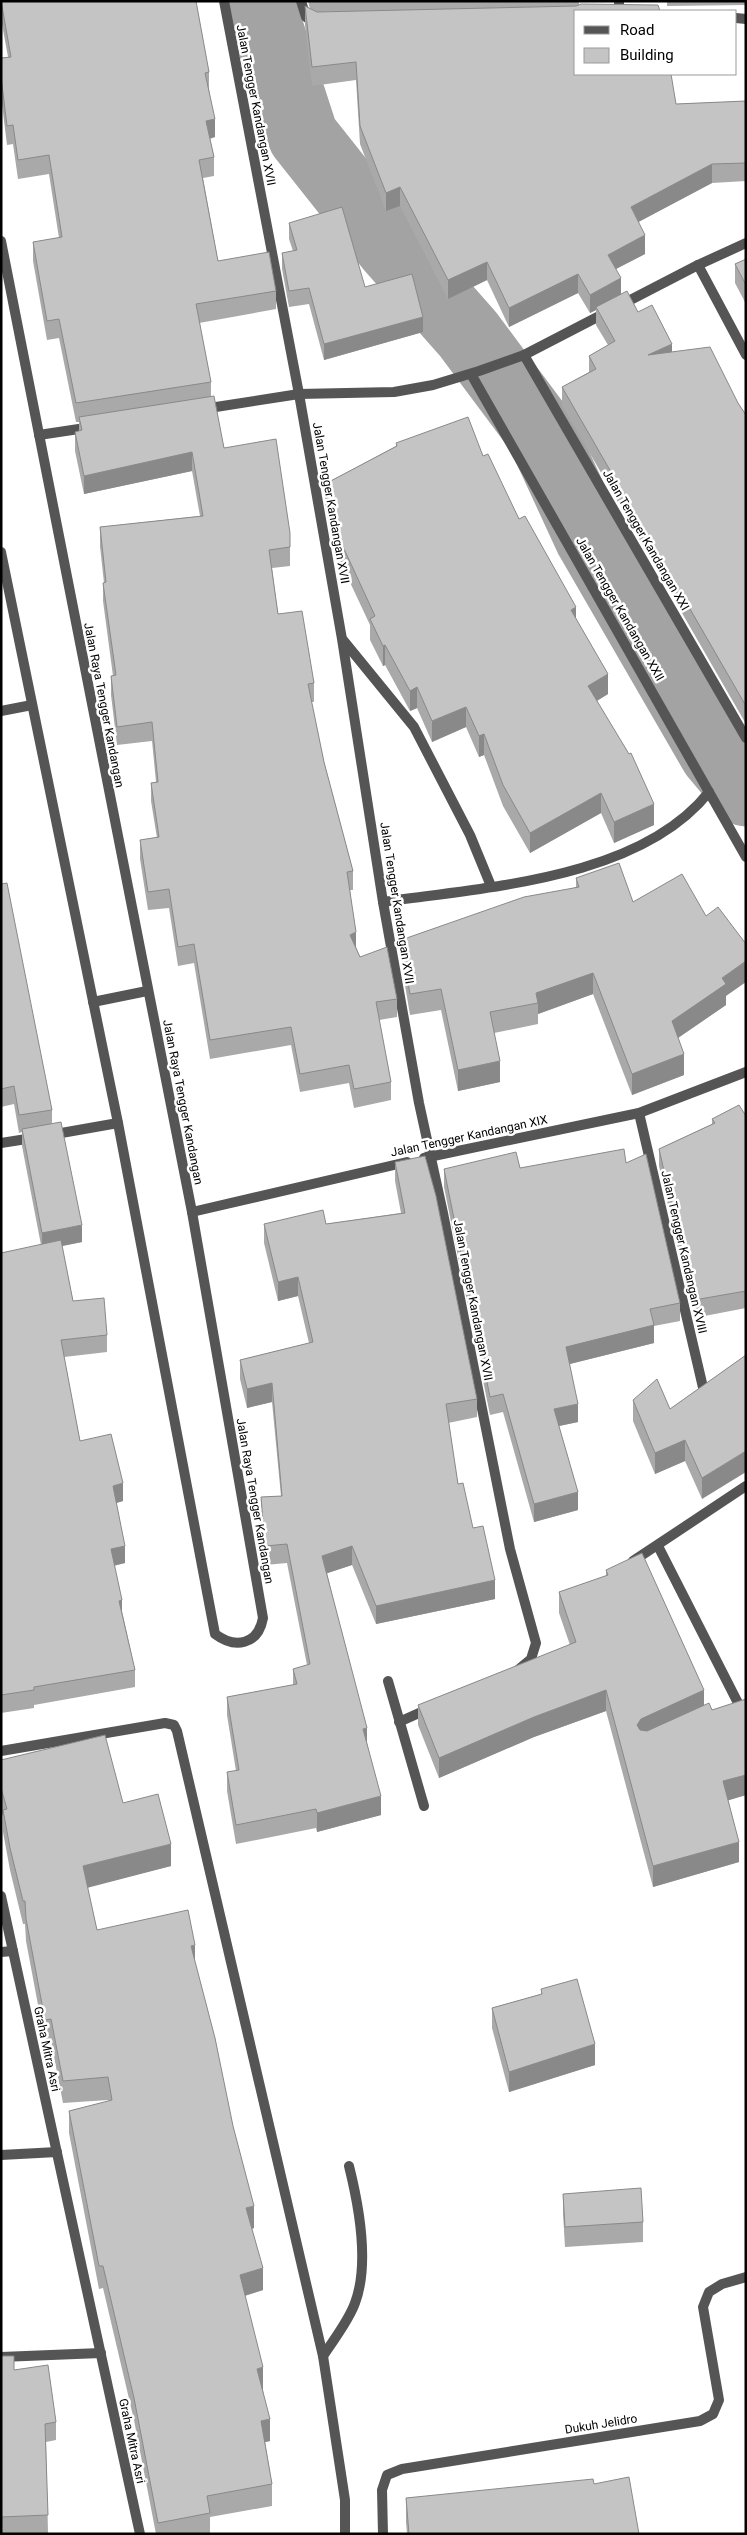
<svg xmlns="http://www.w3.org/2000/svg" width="747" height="2535" font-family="Roboto,sans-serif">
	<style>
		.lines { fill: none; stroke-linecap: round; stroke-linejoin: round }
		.river { stroke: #a3a3a3; stroke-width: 71 }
		.service { stroke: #555; stroke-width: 10 }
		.minor { stroke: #555; stroke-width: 10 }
		.wall { fill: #a9a9a9 }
		.shaded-wall { fill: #898989 }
		.building { fill: #c4c4c4; stroke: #898989 }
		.labels { text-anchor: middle; stroke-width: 5; stroke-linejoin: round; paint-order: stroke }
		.street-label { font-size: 12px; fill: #000; stroke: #fff }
	</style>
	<rect width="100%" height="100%" fill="#fff"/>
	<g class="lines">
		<polyline class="river" points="259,1 303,136 391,247 468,334 541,432 590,538 715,754 746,791"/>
		<path class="service" d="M323,2356C334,2339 348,2322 355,2303C370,2263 359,2206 349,2166"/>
		<g class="minor">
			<polyline points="224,1 299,394 342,639 383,902 419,1103 443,1213 510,1549 536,1643 531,1659 519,1669"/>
			<polyline points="301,1 306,17 314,23"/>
			<polyline points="619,11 619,1"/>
			<polyline points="736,18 746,19"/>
			<path d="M1,241L192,1212L263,1618C258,1645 235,1649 215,1634L118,1123L1,552"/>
			<polyline points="698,265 746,355"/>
			<polyline points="524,355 746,738"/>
			<polyline points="471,374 746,857"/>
			<polyline points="203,409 299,394 394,392 433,385 479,371 524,355 698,265 746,243"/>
			<polyline points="39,435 92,427"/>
			<polyline points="343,640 414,727 470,835 491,886"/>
			<polyline points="1,711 32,705"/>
			<path d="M383,902C486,887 640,879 709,792"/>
			<polyline points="93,1002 147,991"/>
			<polyline points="639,1113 705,1396"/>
			<polyline points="50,1135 118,1123"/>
			<polyline points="1,1143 33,1138"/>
			<polyline points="424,1158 639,1113 746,1072"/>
			<polyline points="192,1212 407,1162"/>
			<polyline points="658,1546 738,1703"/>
			<polyline points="633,1561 746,1486"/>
			<polyline points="388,1681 424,1806"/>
			<polyline points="399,1722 428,1709"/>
			<polyline points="1,1751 165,1723 174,1725 177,1731 323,2356 345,2500 345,2534"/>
			<polyline points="1,1896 140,2534"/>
			<polyline points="1,1952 13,1951"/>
			<polyline points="1,2155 57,2152"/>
			<polyline points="1,2357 101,2353"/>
			<polyline points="383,2534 382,2490 387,2475 402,2469 700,2421 713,2414 719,2400 703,2307 709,2292 722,2284 746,2277"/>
		</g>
	</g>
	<g class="wall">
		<polygon points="1,1 209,72 209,89 215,137 210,139 214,157 214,176 203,178 218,261 276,291 276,309 199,323 211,382 211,396 224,448 290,533 290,566 272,568 278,614 314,683 314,702 311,702 324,762 353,871 353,890 350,890 356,947 360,957 397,999 397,1017 379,1020 391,1082 391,1100 354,1108 349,1083 300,1092 291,1045 210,1059 194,963 178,966 169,908 148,910 140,859 140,840 157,838 151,801 151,783 156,782 152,741 117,745 111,695 111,676 113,676 103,601 103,583 104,583 100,546 100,527 200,516 192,471 84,494 75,451 75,432 79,431 79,422 76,422 59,338 47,340 33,261 33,242 59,238 49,174 18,179 13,144 7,145 1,96 1,58 8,57 1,19"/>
		<polygon points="308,1 579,1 579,5 676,104 746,101 746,181 712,183 638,222 645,254 616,269 621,295 638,312 672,352 738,403 746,415 746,724 562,405 562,387 589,372 589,356 608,345 596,325 596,310 590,313 578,293 509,327 487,280 448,299 400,206 386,211 360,144 356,80 312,86 305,25 305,6 310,9"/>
		<polygon points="667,1 746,1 746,5 667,6"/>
		<polygon points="289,223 365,287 423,332 324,360 309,304 289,307 282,269 282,253 293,251 289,239"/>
		<polygon points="746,259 746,304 735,283 735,264"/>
		<polygon points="396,443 483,456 576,618 608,694 597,701 654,825 614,843 601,813 530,853 503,806 484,755 479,757 466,727 432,742 417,708 410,711 385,665 383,666 370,640 370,625 333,546 325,504 325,484 396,446"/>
		<polygon points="576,878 633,902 726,996 726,1005 678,1038 684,1075 632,1095 593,994 538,1014 538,1024 494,1033 500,1082 458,1091 441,1010 410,1015 401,961 401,940 576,887"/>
		<polygon points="1,884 52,1110 52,1124 82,1242 62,1246 73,1301 107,1335 107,1352 64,1357 80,1441 123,1501 116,1503 125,1563 114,1566 122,1611 135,1670 135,1687 34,1705 34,1708 1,1713 1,1253 41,1245 22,1146 22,1132 19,1133 14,1104 1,1107"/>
		<polygon points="746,1116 746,1308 694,1318 659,1166 659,1149 712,1124 712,1119"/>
		<polygon points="395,1162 477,1399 477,1417 448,1423 458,1484 495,1599 376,1624 352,1565 327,1573 367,1743 381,1815 317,1832 316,1828 236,1844 227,1791 227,1772 236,1771 227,1715 227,1697 293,1685 293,1669 307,1665 287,1563 265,1565 261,1516 261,1497 281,1496 272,1402 247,1408 240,1379 240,1360 309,1343 298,1296 278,1301 264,1243 264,1224 326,1224 401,1213 395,1181"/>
		<polygon points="626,1163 680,1303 680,1321 654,1326 654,1343 569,1364 578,1422 559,1426 578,1510 534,1522 503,1412 490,1415 444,1187 444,1169 520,1168"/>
		<polygon points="746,1355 702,1499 685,1461 655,1474 633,1421 633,1400 670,1409"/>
		<polygon points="606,1570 704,1705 712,1710 746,1699 746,1795 728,1800 739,1862 653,1887 606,1711 534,1737 439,1778 418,1725 418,1705 570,1645 559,1613 559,1592 606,1576"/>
		<polygon points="1,1760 123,1803 171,1866 87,1887 97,1930 195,1963 254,2228 252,2229 263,2290 245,2296 263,2390 270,2441 265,2442 272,2484 272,2506 210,2517 210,2534 156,2534 134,2420 103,2288 99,2289 69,2133 69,2111 109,2101 108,2100 63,2103 51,2041 45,2042 26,1941 25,1924 23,1924 10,1870 3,1832 3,1817 1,1810"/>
		<polygon points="541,1989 595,2065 509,2092 492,2028 492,2008 541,1994"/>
		<polygon points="563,2194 643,2222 643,2242 565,2247 563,2214"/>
		<polygon points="1,2356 14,2370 56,2422 56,2440 46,2442 48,2533 1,2534"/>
		<polygon points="594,2484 639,2534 407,2534 406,2522 406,2498"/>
	</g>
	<g class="shaded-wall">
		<polygon points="215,119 215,137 206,139 206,121"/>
		<polygon points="712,164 712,183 631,226 631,207"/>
		<polygon points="400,187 400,206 386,211 386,193"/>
		<polygon points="645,235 645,254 608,273 608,255"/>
		<polygon points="487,262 487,280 448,299 448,280"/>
		<polygon points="578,274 578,293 509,327 509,308"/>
		<polygon points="621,278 621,297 596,307 596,310 590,313 590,295"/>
		<polygon points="423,317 423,332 324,360 324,344"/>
		<polygon points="672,344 672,362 648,355"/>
		<polygon points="192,452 192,471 84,494 84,476"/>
		<polygon points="576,607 576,627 571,610"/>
		<polygon points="385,645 385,665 383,666 383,646"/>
		<polygon points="608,674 608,694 588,706 588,686"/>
		<polygon points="417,687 417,708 410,711 410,691"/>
		<polygon points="466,707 466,727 432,742 432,721"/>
		<polygon points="484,734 484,755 479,757 479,736"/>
		<polygon points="601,793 601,813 530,853 530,833"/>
		<polygon points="654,804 654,825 614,843 614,822"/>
		<polygon points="356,932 356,951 350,935"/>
		<polygon points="746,961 746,982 726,996 726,1005 672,1042 672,1021 722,978"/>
		<polygon points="593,973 593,994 538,1014 538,1003 536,993"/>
		<polygon points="684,1054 684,1075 632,1095 632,1074"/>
		<polygon points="500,1061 500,1082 458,1091 458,1070"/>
		<polygon points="82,1225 82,1242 42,1250 42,1233"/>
		<polygon points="298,1277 298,1296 278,1301 278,1282"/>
		<polygon points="654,1325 654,1343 566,1365 566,1347"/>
		<polygon points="272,1383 272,1402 247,1408 247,1389"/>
		<polygon points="578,1404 578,1422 554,1427 554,1409"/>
		<polygon points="685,1440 685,1461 655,1474 655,1453"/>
		<polygon points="746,1451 746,1472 702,1499 702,1478"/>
		<polygon points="123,1483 123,1501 113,1504 113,1486"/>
		<polygon points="578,1492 578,1510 534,1522 534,1504"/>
		<polygon points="125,1546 125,1563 111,1566 111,1549"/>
		<polygon points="352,1546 352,1565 322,1575 322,1556"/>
		<polygon points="495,1580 495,1599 376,1624 376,1606"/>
		<polygon points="122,1600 122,1618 119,1601"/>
		<polygon points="606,1690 606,1711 534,1737 439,1778 439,1758 534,1717"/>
		<polygon points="704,1690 704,1710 637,1745 637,1725 641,1719"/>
		<polygon points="367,1728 367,1747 363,1729"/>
		<polygon points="746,1775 746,1795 723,1802 723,1781"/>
		<polygon points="381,1796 381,1815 317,1832 317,1813"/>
		<polygon points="739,1842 739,1862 653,1887 653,1866"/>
		<polygon points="171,1844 171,1866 83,1889 83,1866"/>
		<polygon points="195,1945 195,1967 191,1946"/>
		<polygon points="595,2044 595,2065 509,2092 509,2072"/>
		<polygon points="254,2206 254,2228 246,2230 246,2208"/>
		<polygon points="263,2268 263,2290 240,2297 240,2275"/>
		<polygon points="263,2367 263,2390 257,2391 257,2369"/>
		<polygon points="270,2419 270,2441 261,2443 261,2421"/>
	</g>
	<g class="building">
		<polygon points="1,1 196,1 209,72 205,73 215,119 206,121 214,157 199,160 218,261 269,252 276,291 196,304 211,382 76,403 59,319 47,321 33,242 62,237 49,155 18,160 13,125 7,126 1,77 1,58 11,57"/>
		<polygon points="581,4 658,5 660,11 576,11 576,74 671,74 676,104 746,101 746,163 712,164 631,207 645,235 608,255 621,278 590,295 578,274 509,308 487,262 448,280 400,187 386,193 360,126 356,62 312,67 305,6 317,12 576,6"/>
		<polygon points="342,207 365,287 412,274 423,317 324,344 309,288 289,291 282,253 297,250 289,223"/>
		<polygon points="746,259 746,285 735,264"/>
		<polygon points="627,291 638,312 652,305 672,344 648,355 710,347 738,403 746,415 746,706 562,387 596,369 589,356 615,341 596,307"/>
		<polygon points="214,396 224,448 276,439 290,533 290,547 269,550 278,614 302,611 314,683 308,684 324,762 353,871 347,872 356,932 350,935 360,957 387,947 397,999 376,1002 391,1082 354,1089 349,1065 300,1074 291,1027 210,1040 194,944 178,947 169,889 148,892 140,840 159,837 151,783 158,782 152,722 117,727 111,676 116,675 103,583 106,582 100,527 203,516 192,452 84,476 75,432 82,430 79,417"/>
		<polygon points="468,417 483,456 488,454 519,519 525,516 576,607 571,610 608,674 588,686 629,754 631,753 654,804 614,822 601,793 530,833 503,785 484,734 479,736 466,707 432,721 417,687 410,691 385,645 383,646 370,619 375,616 333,525 325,484 397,446 396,443"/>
		<polygon points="619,863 633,902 682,874 706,916 718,907 746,944 746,961 722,978 726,984 672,1021 684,1054 632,1074 593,973 536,993 538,1003 490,1012 500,1061 458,1070 441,989 410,994 401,940 524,897 579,887 576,878"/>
		<polygon points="7,883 52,1110 19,1115 14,1086 1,1089 1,884"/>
		<polygon points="739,1105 746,1116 746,1291 694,1300 659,1149 715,1123 712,1119"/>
		<polygon points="61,1122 82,1225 42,1233 22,1129"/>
		<polygon points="624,1149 626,1163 646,1154 680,1303 650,1309 654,1325 566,1347 578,1404 554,1409 578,1492 534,1504 503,1394 490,1397 444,1169 516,1152 520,1168"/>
		<polygon points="425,1156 436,1196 477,1399 446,1404 458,1484 463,1483 473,1528 483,1526 495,1580 376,1606 352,1546 322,1556 367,1728 363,1729 381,1796 317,1813 316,1809 236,1825 227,1772 239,1770 227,1697 297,1684 293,1669 310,1664 287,1544 265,1546 261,1497 282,1496 272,1383 247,1389 240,1360 313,1342 298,1277 278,1282 264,1224 323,1210 326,1224 405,1213 395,1162"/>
		<polygon points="61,1240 73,1301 104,1298 107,1335 61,1340 80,1441 111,1434 123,1483 113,1486 125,1546 111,1549 122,1600 119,1601 135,1670 34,1687 34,1690 1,1695 1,1253"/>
		<polygon points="746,1355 746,1451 702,1478 685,1440 655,1453 633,1400 657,1379 670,1409"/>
		<polygon points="642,1553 704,1690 641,1719 637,1725 640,1730 647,1731 709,1703 712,1710 746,1699 746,1775 723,1781 739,1842 653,1866 606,1690 534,1717 439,1758 418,1705 576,1642 559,1592 608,1575 606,1570"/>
		<polygon points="105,1735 123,1803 158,1794 171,1844 83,1866 97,1930 188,1910 195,1945 191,1946 215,2038 233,2126 254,2206 246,2208 263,2268 240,2275 263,2367 257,2369 270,2419 261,2421 272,2484 207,2496 210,2513 158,2523 134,2398 103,2266 99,2266 69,2111 112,2100 108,2077 63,2081 51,2019 45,2020 26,1919 25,1901 23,1901 10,1848 3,1810 7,1809 1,1788 1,1760"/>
		<polygon points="577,1979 595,2044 509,2072 492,2008 542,1994 541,1989"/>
		<polygon points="641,2188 643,2222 565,2227 563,2194"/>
		<polygon points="1,2356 14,2356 14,2370 48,2365 56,2422 45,2424 48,2515 1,2517"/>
		<polygon points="629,2477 639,2534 409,2534 406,2498 593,2479 594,2484"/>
	</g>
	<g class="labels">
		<g class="street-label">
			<text transform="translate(256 105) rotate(79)" y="4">Jalan Tengger Kandangan XVII</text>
			<text transform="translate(331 503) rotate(80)" y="4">Jalan Tengger Kandangan XVII</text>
			<text transform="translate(646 540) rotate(60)" y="4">Jalan Tengger Kandangan XXI</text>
			<text transform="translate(620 609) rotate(60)" y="4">Jalan Tengger Kandangan XXII</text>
			<text transform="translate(104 705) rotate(79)" y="4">Jalan Raya Tengger Kandangan</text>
			<text transform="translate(397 903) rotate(81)" y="4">Jalan Tengger Kandangan XVII</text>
			<text transform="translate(183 1102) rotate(79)" y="4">Jalan Raya Tengger Kandangan</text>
			<text transform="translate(469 1136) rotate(-12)" y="4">Jalan Tengger Kandangan XIX</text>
			<text transform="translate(684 1252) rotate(77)" y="4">Jalan Tengger Kandangan XVIII</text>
			<text transform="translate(473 1300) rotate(79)" y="4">Jalan Tengger Kandangan XVII</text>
			<text transform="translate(255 1501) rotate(80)" y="4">Jalan Raya Tengger Kandangan</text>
			<text transform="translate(47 2049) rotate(78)" y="4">Graha Mitra Asri</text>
			<text transform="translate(601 2424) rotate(-9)" y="4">Dukuh Jelidro</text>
			<text transform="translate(132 2441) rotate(78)" y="4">Graha Mitra Asri</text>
		</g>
	</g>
	<rect width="747" height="2535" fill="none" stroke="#000000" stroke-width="5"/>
	<rect x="574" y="10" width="162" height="65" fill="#ffffff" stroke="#999999"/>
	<rect x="584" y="26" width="25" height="8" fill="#555555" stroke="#999999"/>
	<text x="620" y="35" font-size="15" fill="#000000">Road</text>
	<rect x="584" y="48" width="25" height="15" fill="#c4c4c4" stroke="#999999"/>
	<text x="620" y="60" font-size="15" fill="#000000">Building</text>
</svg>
